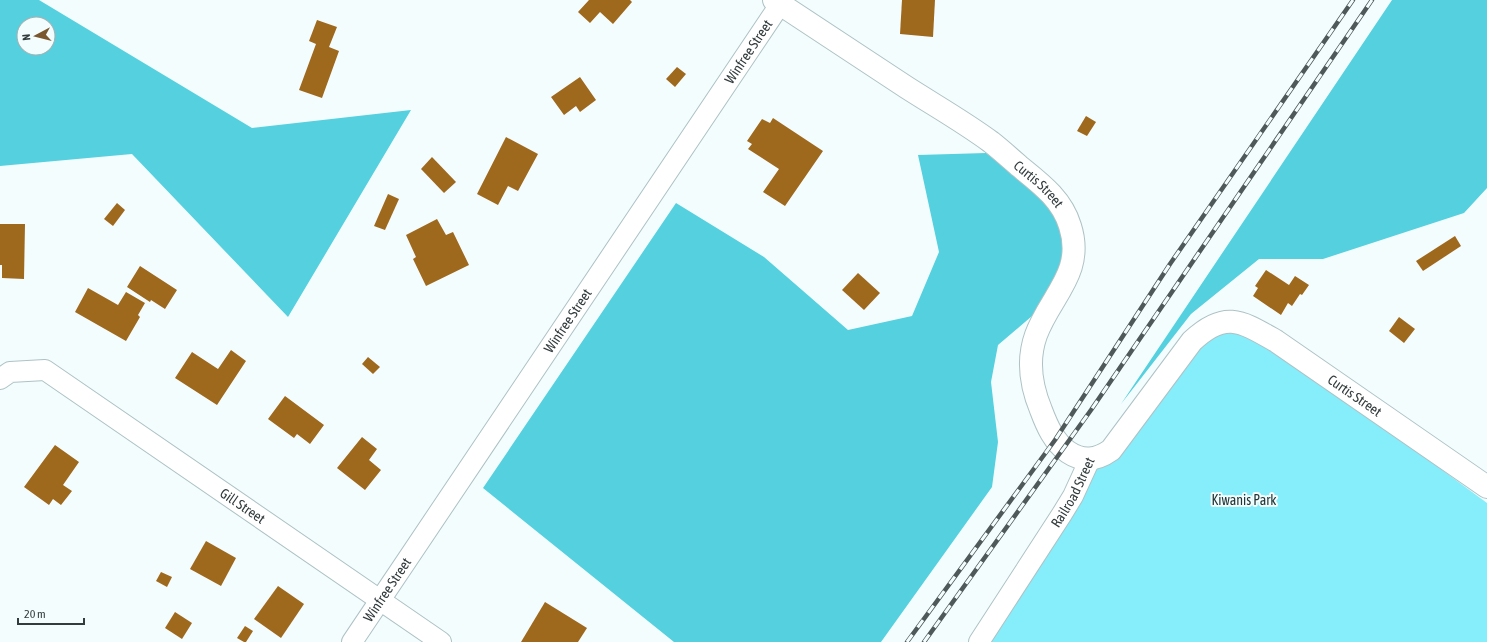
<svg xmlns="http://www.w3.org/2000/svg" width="1487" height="642" font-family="'Asap Condensed',sans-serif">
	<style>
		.green { fill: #86edfb }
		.forest { fill: #54d0df; fill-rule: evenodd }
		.building { fill: #9e681d }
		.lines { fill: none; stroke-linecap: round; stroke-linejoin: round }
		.street-casing { stroke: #adc2c5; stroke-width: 22 }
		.secondary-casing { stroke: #adc2c5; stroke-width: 24 }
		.street { stroke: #fff; stroke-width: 20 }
		.secondary { stroke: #fff; stroke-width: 22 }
		.rail-casing { stroke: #50595a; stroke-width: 4.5 }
		.rail { stroke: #f4fdfe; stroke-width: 3; stroke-dasharray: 9; stroke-linecap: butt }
		.labels { text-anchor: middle; stroke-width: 4; stroke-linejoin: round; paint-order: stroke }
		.street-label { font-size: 14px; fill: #333c3d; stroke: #f4fdfe }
		.park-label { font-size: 14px; fill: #203538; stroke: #f4fdfe }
	</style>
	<rect width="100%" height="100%" fill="#f4fdfe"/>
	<polygon class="green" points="1242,323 1487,503 1487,642 980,642 1090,459 1205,330"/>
	<g class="forest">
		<path d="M0,0H39L252,128L411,110L288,317L132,154L0,166ZM24,24H48V48H24Z"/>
		<polygon points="1392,0 1487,0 1487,188 1464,213 1323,259 1259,259 1191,314 1121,404"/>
		<polygon points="986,153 1039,195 1055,214 1062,232 1064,250 1061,268 1032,316 998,345 991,382 998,442 992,487 881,642 674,642 483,488 676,203 764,257 848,330 912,316 939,252 918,155"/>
	</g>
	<g class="building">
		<polygon points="589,0 630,0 632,2 613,24 600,12 590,23 578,12"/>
		<polygon points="902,0 935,0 933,37 900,34"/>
		<polygon points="317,20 337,27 329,47 339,51 322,98 299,90 316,44 309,41"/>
		<polygon points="677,67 686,74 675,87 666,79"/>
		<polygon points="580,77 596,100 580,112 576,106 564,115 551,97"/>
		<polygon points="1086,116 1096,122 1087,136 1077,131"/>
		<polygon points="773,118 823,151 785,206 763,192 779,169 748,149 752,144 747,141 762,119 770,123"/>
		<polygon points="506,137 538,154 518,191 508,186 498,205 477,194"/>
		<polygon points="432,157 456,182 444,193 421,169"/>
		<polygon points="388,194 399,199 385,230 374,226"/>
		<polygon points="117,203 125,210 113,226 104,219"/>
		<polygon points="437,219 446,235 453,232 469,265 426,286 413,259 416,257 406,235"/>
		<polygon points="0,224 25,224 24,279 2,278 2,265 0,265"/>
		<polygon points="1455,236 1461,246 1423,271 1416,261"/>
		<polygon points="140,266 177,290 165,309 151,300 150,302 127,287"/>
		<polygon points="1266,270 1289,285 1295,276 1309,285 1302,295 1300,294 1292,306 1288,303 1281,315 1253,296 1258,288 1255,286"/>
		<polygon points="858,273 880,293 864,310 842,290"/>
		<polygon points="88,288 118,305 126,292 145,303 138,315 140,317 126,341 75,312"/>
		<polygon points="1399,317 1415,329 1404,343 1389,331"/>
		<polygon points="231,350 246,361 217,405 175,378 192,352 218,369"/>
		<polygon points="368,357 380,367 373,374 362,364"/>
		<polygon points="285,396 324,425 310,444 297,434 294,438 268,419"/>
		<polygon points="362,437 377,449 369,460 381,470 365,490 337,468"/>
		<polygon points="55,445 79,462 63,485 72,491 61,505 53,499 49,505 24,487"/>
		<polygon points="206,541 236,558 221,586 190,569"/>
		<polygon points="161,572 172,577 167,587 156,581"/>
		<polygon points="278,586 304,604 281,638 254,619"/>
		<polygon points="545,602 587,628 578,642 521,642"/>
		<polygon points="175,612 192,623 182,639 165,628"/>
		<polygon points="245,626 253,631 246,642 244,642 237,638"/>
	</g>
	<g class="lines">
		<defs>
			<g id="street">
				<path id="s1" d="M0,379L10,372L45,370L441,642"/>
				<path id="s2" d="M352,642L783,0"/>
				<path id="s3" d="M979,642L1062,514L1073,496L1090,459"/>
			</g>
			<g id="secondary">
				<path id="s4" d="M774,0C818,29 862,58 906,87C934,105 964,122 991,142C1000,149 1010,158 1019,166C1040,183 1062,199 1070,226C1085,273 1050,296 1036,335C1027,360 1031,386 1041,410C1047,426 1054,442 1068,452C1083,462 1097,460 1111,450L1192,341C1225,310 1241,321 1276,341L1487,487"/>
			</g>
		</defs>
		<use href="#street" class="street-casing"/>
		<use href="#secondary" class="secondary-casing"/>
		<use href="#street" class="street"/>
		<use href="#secondary" class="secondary"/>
		<defs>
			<g id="rail">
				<polyline points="907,642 1055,440 1170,264 1353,0"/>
				<polyline points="924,642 1091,410 1372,0"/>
			</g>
		</defs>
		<use href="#rail" class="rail-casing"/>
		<use href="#rail" class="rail"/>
	</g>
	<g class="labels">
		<g class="street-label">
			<text dy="5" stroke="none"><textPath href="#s2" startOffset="711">Winfree Street</textPath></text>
			<text dy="5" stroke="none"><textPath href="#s4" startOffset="323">Curtis Street</textPath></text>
			<text dy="5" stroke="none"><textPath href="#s2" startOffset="387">Winfree Street</textPath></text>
			<text dy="5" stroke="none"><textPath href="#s4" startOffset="994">Curtis Street</textPath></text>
			<text dy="5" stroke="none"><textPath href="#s3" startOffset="177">Railroad Street</textPath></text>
			<text dy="5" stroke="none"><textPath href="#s1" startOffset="287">Gill Street</textPath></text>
			<text dy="5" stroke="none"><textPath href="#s2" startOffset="63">Winfree Street</textPath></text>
		</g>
		<g class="park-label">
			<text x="1244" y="505">Kiwanis Park</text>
		</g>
	</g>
	<g transform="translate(36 36) rotate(263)"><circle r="19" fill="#f4fdfe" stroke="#a7b0b1"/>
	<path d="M0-3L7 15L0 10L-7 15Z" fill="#7a582f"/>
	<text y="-6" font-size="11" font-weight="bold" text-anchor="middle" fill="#333c3d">N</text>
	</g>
	<path d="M18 618v6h66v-6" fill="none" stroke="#333c3d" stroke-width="2"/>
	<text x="24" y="618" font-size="12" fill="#333c3d" stroke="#f4fdfe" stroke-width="3" paint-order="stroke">20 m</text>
</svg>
